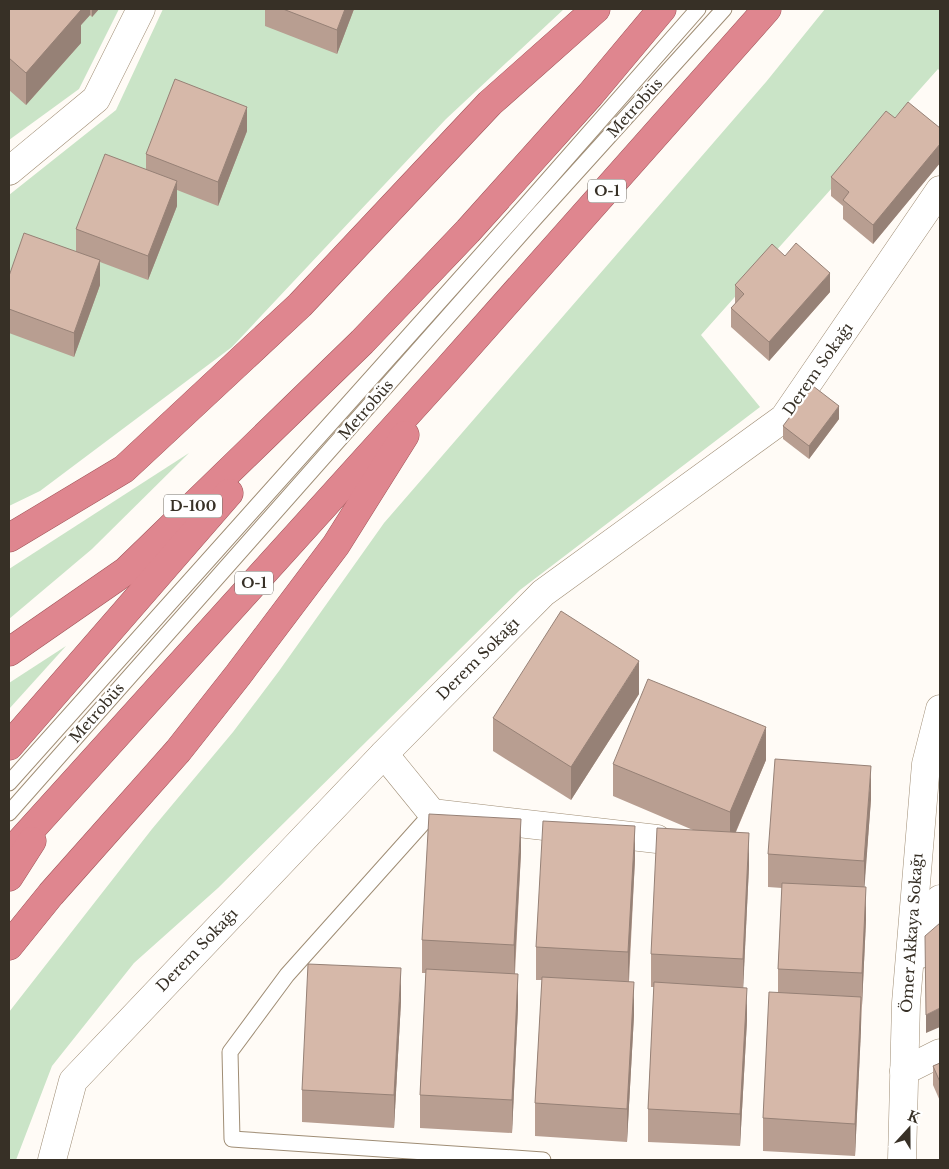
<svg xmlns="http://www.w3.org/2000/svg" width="949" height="1169" font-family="'Libre Baskerville',serif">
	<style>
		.green { fill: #cae4c7 }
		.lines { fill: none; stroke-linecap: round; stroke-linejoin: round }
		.service-casing { stroke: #9f8d75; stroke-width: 17 }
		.minor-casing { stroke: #9f8d75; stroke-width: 29 }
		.trunk-casing { stroke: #9f5458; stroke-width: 29 }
		.service { stroke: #fff; stroke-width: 15 }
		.minor { stroke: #fff; stroke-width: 28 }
		.trunk { stroke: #df868f; stroke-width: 28 }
		.wall { fill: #b89e91 }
		.shaded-wall { fill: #968176 }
		.building { fill: #d6b8a9; stroke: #968176 }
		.labels { text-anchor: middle; stroke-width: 4.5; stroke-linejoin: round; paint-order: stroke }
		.shield { fill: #fff; stroke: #736e67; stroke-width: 1 }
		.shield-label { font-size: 14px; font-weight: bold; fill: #373026 }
		.street-label { font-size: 15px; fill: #373026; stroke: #fff }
	</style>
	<rect width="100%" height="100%" fill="#fffbf6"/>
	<g class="green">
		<polygon points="9,9 119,9 79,89 9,140"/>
		<polygon points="163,9 564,9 446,119 232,347 40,491 9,506 9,195 116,110"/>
		<polygon points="825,9 940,9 940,71 938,69 701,335 760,407 520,590 218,888 134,963 52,1066 16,1160 9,1160 9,1012 152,829 233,732 279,671 384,523 766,82"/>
		<polygon points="189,453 92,549 9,619 9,569"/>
		<polygon points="66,646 9,709 9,683"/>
	</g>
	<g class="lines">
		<defs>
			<g id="service">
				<polyline points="9,783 525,206 698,9"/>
				<polyline points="9,813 536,217 724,9"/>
				<polyline points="432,813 287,975 230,1052 232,1139 543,1160"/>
			</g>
			<g id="minor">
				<polyline points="9,171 96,99 141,9"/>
				<polyline points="384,754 432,813 657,839"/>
				<polyline points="921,954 940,899"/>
				<polyline points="904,1071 940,1053"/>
				<polyline points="52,1160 73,1081 384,754 543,593 784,418 940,190"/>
				<polyline points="902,1160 906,1003 926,764 940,709"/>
			</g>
			<g id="trunk">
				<polyline points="9,538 124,469 300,305 490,103 596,9"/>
				<polyline points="9,652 126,571 362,342 468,231 590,95 662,9"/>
				<polyline points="9,746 229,493"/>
				<polyline points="9,854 445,372 767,9"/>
				<polyline points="9,877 32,841"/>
				<polyline points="9,946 51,894 178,751 238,675 336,545 405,435"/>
			</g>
		</defs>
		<use href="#service" class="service-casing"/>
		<use href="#minor" class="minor-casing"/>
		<use href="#trunk" class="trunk-casing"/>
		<use href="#service" class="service"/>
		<use href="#minor" class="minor"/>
		<use href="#trunk" class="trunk"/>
	</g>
	<g class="wall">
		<polygon points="9,9 99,9 92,17 90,15 81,25 81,43 26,105 9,90"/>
		<polygon points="265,9 354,9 337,54 265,26"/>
		<polygon points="940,128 940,163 873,244 843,219 843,206 831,196 831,177"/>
		<polygon points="247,131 218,206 177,190 177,206 148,280 100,262 100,285 74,357 9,333 9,276 76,252 76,229 146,170 146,154"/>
		<polygon points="785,256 830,292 769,361 731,327 731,308 735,304 735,285"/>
		<polygon points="839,419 809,459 783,439 783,426"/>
		<polygon points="639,694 571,800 493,751 493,718"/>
		<polygon points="766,760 736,832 749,866 743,987 747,1020 740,1146 648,1142 648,1109 654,987 651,987 651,954 693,830 613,796 613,764"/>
		<polygon points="871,799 864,887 866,920 855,1156 763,1151 763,1118 778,993 778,969 782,888 768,887 768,854"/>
		<polygon points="521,852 515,974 518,1007 512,1133 420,1128 420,1095 426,973 422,973 422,940"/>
		<polygon points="635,859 629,982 634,1015 627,1142 535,1136 535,1103 542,980 536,980 536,947"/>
		<polygon points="401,1001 394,1128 302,1122 302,1090"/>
		<polygon points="940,1063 940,1101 933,1085 933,1066"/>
	</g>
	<g class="shaded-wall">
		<polygon points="72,9 90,9 90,15 81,25 81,43 26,105 26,73"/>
		<polygon points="92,9 99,9 92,17"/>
		<polygon points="345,9 354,9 337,54 337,30"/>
		<polygon points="247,107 247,131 218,206 218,182"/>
		<polygon points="940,144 940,163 873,244 873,225"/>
		<polygon points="177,181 177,206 148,280 148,256"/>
		<polygon points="100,260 100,285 74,357 74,333"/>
		<polygon points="830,273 830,292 769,361 769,342"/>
		<polygon points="839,406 839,419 809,459 809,446"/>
		<polygon points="639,661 639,694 571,800 571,767"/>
		<polygon points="766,727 766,760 730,845 730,812"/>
		<polygon points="871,766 871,799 864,894 864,861"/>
		<polygon points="521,819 521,852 514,978 514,945"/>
		<polygon points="635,826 635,859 628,985 628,952"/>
		<polygon points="749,833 749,866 743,992 743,959"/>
		<polygon points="866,887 866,920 862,1005 862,973"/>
		<polygon points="401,968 401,1001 394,1128 394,1095"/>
		<polygon points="518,974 518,1007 512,1133 512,1100"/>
		<polygon points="634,982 634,1015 627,1142 627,1109"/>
		<polygon points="747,988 747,1020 740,1146 740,1114"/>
		<polygon points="861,997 861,1030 855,1156 855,1124"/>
		<polygon points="940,1008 940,1027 926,1033 926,1015"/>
	</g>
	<g class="building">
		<polygon points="9,9 79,9 81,10 26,73 9,58"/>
		<polygon points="283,9 345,9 337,30"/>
		<polygon points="175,79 247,107 218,182 146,154"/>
		<polygon points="908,102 940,128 940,144 873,225 843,200 849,192 831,177 886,111 895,118"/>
		<polygon points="105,154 177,181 148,256 76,229"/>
		<polygon points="24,233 100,260 74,333 9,309 9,276"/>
		<polygon points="796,243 830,273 769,342 731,308 744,294 735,285 772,244 785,256"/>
		<polygon points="813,386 839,406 809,446 783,426"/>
		<polygon points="561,611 639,661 571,767 493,718"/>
		<polygon points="648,679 766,727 730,812 613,764"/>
		<polygon points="775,759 871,766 864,861 768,854"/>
		<polygon points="429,814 521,819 514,945 422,940"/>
		<polygon points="543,821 635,826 628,952 536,947"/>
		<polygon points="657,828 749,833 743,959 651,954"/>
		<polygon points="782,883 866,887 862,973 778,969"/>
		<polygon points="940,923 940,1008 926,1015 925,936"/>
		<polygon points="308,964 401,968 394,1095 302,1090"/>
		<polygon points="426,969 518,974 512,1100 420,1095"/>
		<polygon points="542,977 634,982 627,1109 535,1103"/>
		<polygon points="654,982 747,988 740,1114 648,1109"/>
		<polygon points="769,992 861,997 855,1124 763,1118"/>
		<polygon points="940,1063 940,1082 933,1066"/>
	</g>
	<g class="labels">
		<g class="shield">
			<rect x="588" y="179.5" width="38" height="23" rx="4"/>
			<rect x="164" y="494.5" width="58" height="23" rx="4"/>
			<rect x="235" y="571.5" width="38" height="23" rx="4"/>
		</g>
		<g class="shield-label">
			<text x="607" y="196">O-1</text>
			<text x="193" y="511">D-100</text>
			<text x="254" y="588">O-1</text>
		</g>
		<g class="street-label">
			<text transform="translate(635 108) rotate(-48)" y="5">Metrobüs</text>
			<text transform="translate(818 369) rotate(-55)" y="5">Derem Sokağı</text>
			<text transform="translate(366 410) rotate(-49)" y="5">Metrobüs</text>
			<text transform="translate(478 659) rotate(-45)" y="5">Derem Sokağı</text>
			<text transform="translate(97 713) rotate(-49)" y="5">Metrobüs</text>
			<text transform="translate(912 933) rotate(-86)" y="5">Ömer Akkaya Sokağı</text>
			<text transform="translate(197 950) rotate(-46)" y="5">Derem Sokağı</text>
		</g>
	</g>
	<rect width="949" height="1169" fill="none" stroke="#373026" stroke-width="20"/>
	<g transform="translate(909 1129) rotate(21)" stroke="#ffffff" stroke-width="4" paint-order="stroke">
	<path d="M0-4L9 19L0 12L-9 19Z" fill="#373026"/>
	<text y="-8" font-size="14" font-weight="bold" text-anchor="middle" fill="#373026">K</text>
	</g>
</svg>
